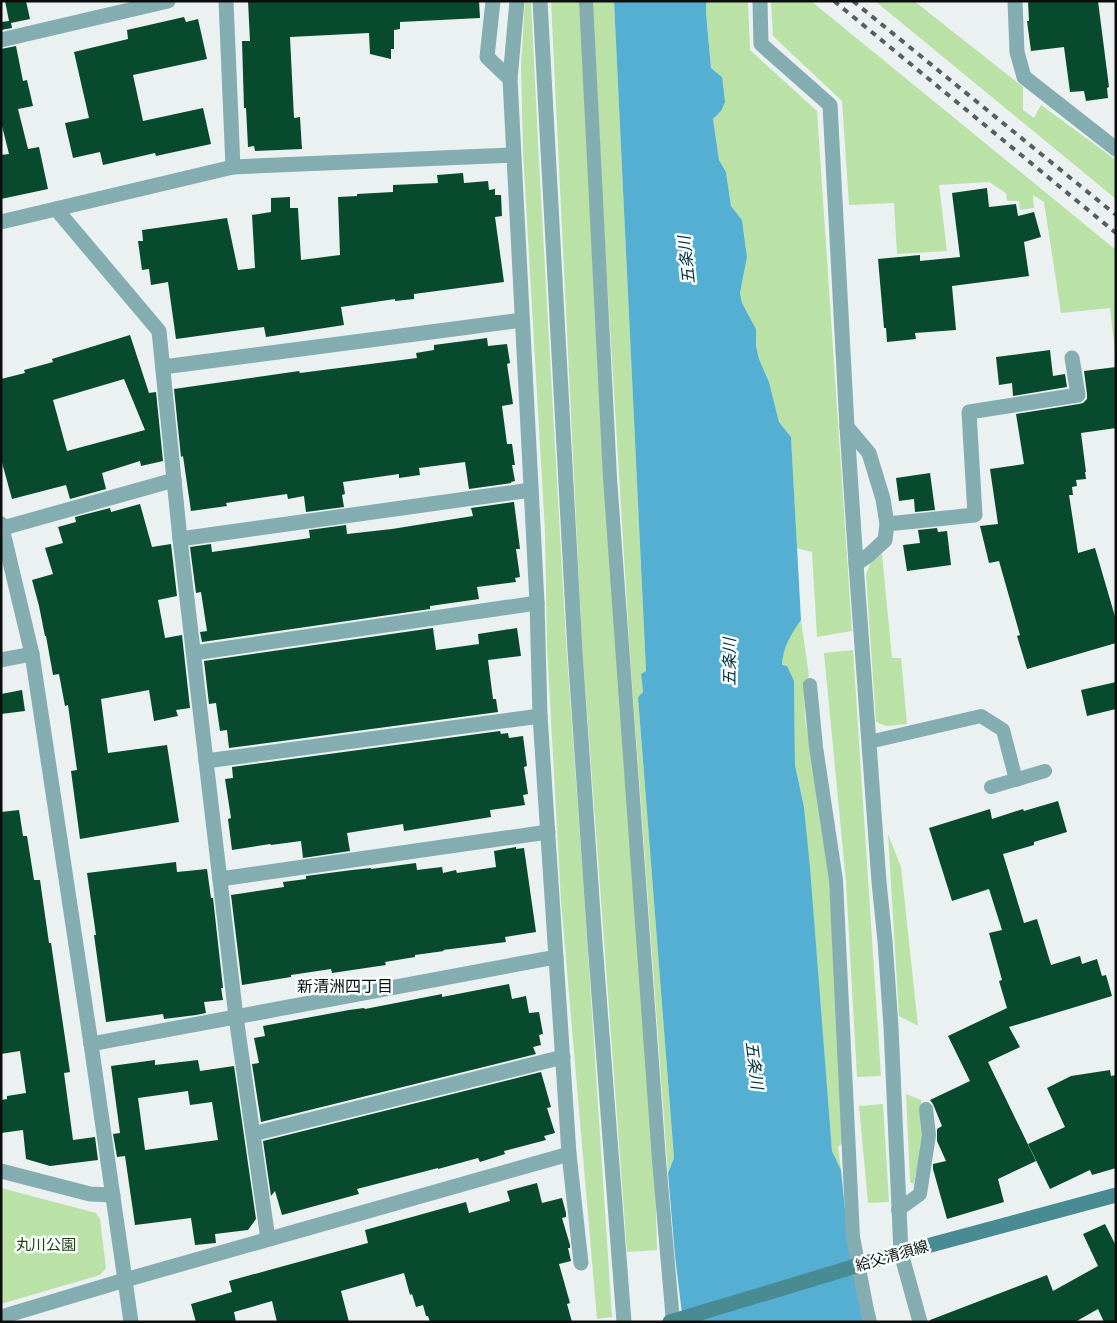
<svg xmlns="http://www.w3.org/2000/svg" width="1117" height="1323" font-family="'Sofia Sans Condensed','Noto Sans JP',sans-serif">
	<style>
		.green { fill: #bae1a6 }
		.water { fill: #55afd3 }
		.building { fill: #084a2d; fill-rule: evenodd }
		.lines { fill: none; stroke-linecap: round; stroke-linejoin: round }
		.service { stroke: #83adb1; stroke-width: 14 }
		.minor { stroke: #83adb1; stroke-width: 15 }
		.secondary { stroke: #498b92; stroke-width: 15 }
		.rail { stroke: #5a5d5c; stroke-width: 4; stroke-dasharray: 6 6; stroke-linecap: butt }
		.secondary-bridge { stroke: #498b92; stroke-width: 15 }
		.labels { text-anchor: middle; stroke-width: 5; stroke-linejoin: round; paint-order: stroke }
		.park-label { font-size: 15px; fill: #233f12; stroke: #f8fffd }
		.street-label { font-size: 15px; fill: #0c0e0d; stroke: #f8fffd }
		.water-label { font-size: 16px; font-style: italic; fill: #042f3e; stroke: #f8fffd }
		.neighbourhood-label { font-size: 16px; fill: #0c0e0d; stroke: #f8fffd }
	</style>
	<rect width="100%" height="100%" fill="#ebf1f0"/>
	<g class="green">
		<polygon points="525,1 531,1 539,162 566,641 585,907 612,1317 597,1319 561,901 547,647 545,532 523,152 521,65"/>
		<polygon points="551,1 580,1 655,1169 657,1250 627,1252 582,643"/>
		<polygon points="590,1 614,1 646,671 641,674 643,692 638,697 674,1158 668,1173 630,654"/>
		<polygon points="706,1 748,1 750,50 817,111 852,631 817,637 812,552 797,548 791,437 779,422 769,382 759,359 756,346 756,329 742,303 740,293 747,257 742,220 731,206 726,172 719,160 713,119 721,111 722,77 711,68 706,13"/>
		<polygon points="771,1 811,1 1116,250 1116,352 1115,352 1110,308 1061,313 1044,202 1033,195 1034,208 1020,210 1019,201 1007,201 1006,193 989,182 939,185 947,251 897,254 894,203 849,205 842,101 773,36"/>
		<polygon points="875,1 914,1 1023,87 1023,110 1034,118 1041,105 1116,160 1116,199"/>
		<polygon points="882,554 892,658 901,658 907,724 886,726 876,722 866,575 870,564"/>
		<polygon points="801,620 809,676 804,685 805,719 812,758 829,878 843,1142 838,1147 841,1170 832,1151 804,807 795,765 794,681 782,665 783,654 790,635"/>
		<polygon points="853,650 881,1076 857,1077 846,882 824,653"/>
		<polygon points="888,834 901,867 918,1026 899,1016"/>
		<polygon points="906,1094 921,1100 924,1133 914,1184 910,1182"/>
		<polygon points="883,1104 889,1202 868,1203 859,1106"/>
		<polygon points="1,1188 96,1213 100,1219 106,1268 100,1275 1,1304"/>
	</g>
	<path class="water" d="M614,1H706V13L711,68L722,77L725,102L721,111L713,119L719,160L726,172L731,206L742,220L747,257L740,293L742,303L756,329V346L759,359L769,382L779,422L791,437L801,620C791,634 783,647 782,665L787,666L794,681L795,765L804,807L810,868L832,1151L841,1170L848,1239L863,1322H683L675,1256L668,1173L674,1158L638,697L643,692L641,674L646,671Z"/>
	<g class="building">
		<polygon points="5,1 26,1 30,19 11,23 12,28 1,30 1,22 9,21"/>
		<polygon points="248,1 479,1 480,18 400,22 400,29 394,30 394,49 391,49 391,59 370,54 369,33 290,37 294,118 300,117 302,149 255,151 254,146 248,147 246,108 244,108 242,41 250,41"/>
		<polygon points="1028,1 1098,1 1109,87 1107,88 1108,98 1086,101 1084,91 1070,92 1064,47 1031,51 1027,21 1029,21"/>
		<polygon points="184,17 186,22 198,19 207,59 133,75 143,121 203,108 211,144 156,156 155,153 103,165 100,152 73,158 65,123 89,118 74,52 128,39 127,30"/>
		<polygon points="16,46 23,81 27,80 33,106 18,109 28,149 39,147 48,189 1,199 1,155 9,154 1,122 1,49"/>
		<polygon points="463,173 464,183 488,181 489,190 495,189 495,195 501,195 502,216 495,217 504,282 414,294 414,299 395,301 395,299 341,307 344,325 266,337 264,327 176,339 168,282 151,285 149,269 142,270 138,241 143,241 142,230 227,218 238,270 255,268 252,215 271,212 271,198 290,197 290,208 298,208 301,260 340,255 338,197 357,196 357,194 393,192 393,185 438,183 437,175"/>
		<polygon points="987,188 989,207 1016,204 1018,216 1034,212 1041,237 1024,242 1029,276 952,286 956,330 915,333 916,339 887,342 886,328 884,328 878,259 920,255 920,261 960,257 952,193"/>
		<path d="M130,335L149,393L156,392L163,461L141,466L140,461L102,473L106,489L70,499L66,485L12,499L1,459V379L25,373L24,370L53,362L52,359ZM124,379L145,430L67,451L53,400Z"/>
		<polygon points="487,338 488,346 507,344 510,363 507,364 513,404 502,406 507,444 512,444 515,465 512,465 515,481 511,482 511,483 469,489 465,462 419,468 420,475 399,478 399,474 343,482 345,494 342,495 344,507 306,512 304,496 288,499 287,494 226,503 227,506 191,511 183,456 181,457 174,389 299,371 300,373 417,358 416,353 434,350 434,345"/>
		<polygon points="1050,350 1053,376 1065,374 1067,387 1013,396 1012,383 999,385 996,357"/>
		<polygon points="1116,367 1116,428 1081,433 1086,472 1085,472 1086,479 1076,480 1077,486 1072,487 1073,495 1069,495 1078,553 1095,548 1116,620 1116,643 1027,669 1017,636 1020,635 999,561 989,563 980,526 998,524 990,469 1024,464 1016,414 1079,404 1083,403 1087,399 1087,394 1084,371"/>
		<polygon points="930,473 935,510 915,512 914,499 899,501 896,478"/>
		<polygon points="514,502 520,549 516,549 520,577 515,578 516,582 477,587 479,599 430,606 430,609 202,642 200,632 207,631 201,592 196,593 190,547 211,544 212,552 310,538 309,530 346,525 347,534 392,529 473,516 471,508"/>
		<polygon points="140,504 152,547 171,544 177,596 158,600 165,638 182,635 190,708 176,710 178,716 154,721 149,690 101,699 108,753 167,745 179,822 80,839 71,771 77,770 68,705 65,706 59,674 53,675 46,636 45,636 39,606 32,580 53,574 45,548 63,543 58,527 76,522 75,517 110,508 111,512"/>
		<polygon points="937,528 938,532 947,531 951,565 907,571 903,545 920,543 918,530"/>
		<polygon points="433,628 436,650 479,644 478,634 517,628 521,656 488,660 493,699 496,699 498,712 229,748 227,730 220,731 216,703 209,704 204,661"/>
		<polygon points="1116,682 1116,709 1087,716 1081,690"/>
		<polygon points="22,690 25,711 1,714 1,694"/>
		<polygon points="500,731 501,734 508,733 509,738 523,736 527,766 524,767 528,794 523,795 525,805 490,810 491,817 404,831 403,824 347,833 350,851 303,858 301,841 271,845 270,844 232,850 228,819 231,818 225,779 233,778 232,767"/>
		<polygon points="1058,801 1067,832 1034,842 1034,845 1003,854 1024,923 1037,919 1051,965 1080,956 1082,964 1097,959 1102,976 1106,975 1112,996 1009,1027 1020,1047 988,1062 1036,1161 998,1179 1004,1202 947,1219 933,1169 933,1164 946,1161 937,1141 937,1129 942,1126 933,1104 930,1100 970,1081 948,1036 1007,1008 999,981 1002,980 989,933 1002,930 989,889 952,901 929,828 990,809 992,819 1023,809 1024,811"/>
		<polygon points="19,810 23,836 27,836 34,880 40,880 49,943 51,943 70,1072 64,1073 73,1140 95,1137 98,1160 50,1166 26,1159 23,1130 1,1133 1,1100 7,1099 7,1096 26,1093 20,1051 1,1054 1,812"/>
		<polygon points="516,847 516,849 524,848 536,932 505,937 506,942 443,950 444,951 415,955 415,957 385,962 386,965 332,973 331,969 291,975 291,977 242,985 231,895 284,887 283,882 306,879 306,876 352,870 371,868 371,869 416,863 417,870 442,867 443,873 456,870 457,873 496,867 494,851"/>
		<polygon points="176,862 177,872 207,869 211,898 213,898 223,988 221,988 223,1000 204,1002 206,1013 196,1015 164,1019 163,1014 106,1022 94,935 96,935 87,873"/>
		<polygon points="509,984 512,999 526,996 529,1013 539,1012 543,1034 539,1035 541,1045 533,1047 536,1054 261,1122 252,1064 259,1063 254,1038 265,1036 263,1026 349,1010 364,1008 365,1009 442,994 442,997"/>
		<path d="M155,1060V1065L198,1060L200,1071L234,1066L256,1219L248,1230L215,1234L216,1243L195,1245L191,1218L135,1225L125,1156L117,1157L113,1134L120,1133L111,1066ZM188,1091L190,1105L212,1102L218,1140L145,1150L138,1098Z"/>
		<polygon points="1110,1070 1111,1076 1116,1075 1116,1168 1092,1175 1090,1170 1050,1189 1028,1144 1065,1127 1047,1088 1071,1076"/>
		<polygon points="541,1072 551,1107 547,1108 555,1133 544,1136 546,1140 504,1151 505,1154 480,1162 478,1158 438,1169 438,1168 357,1189 359,1194 282,1215 275,1191 271,1196 263,1141"/>
		<polygon points="537,1183 542,1203 562,1198 566,1213 566,1217 562,1218 570,1245 570,1248 568,1248 571,1261 559,1264 570,1303 567,1304 572,1322 430,1322 428,1316 426,1316 423,1305 416,1307 412,1294 410,1295 404,1273 341,1291 349,1322 277,1322 272,1301 234,1312 236,1322 196,1322 191,1304 232,1292 229,1281 368,1243 365,1230 466,1202 469,1213 510,1201 507,1191"/>
		<polygon points="1105,1224 1116,1246 1116,1322 1104,1322 1098,1309 1075,1322 930,1322 930,1320 1047,1275 1053,1291 1098,1266 1083,1234"/>
	</g>
	<g class="lines">
		<g class="service">
			<polyline points="586,1 610,478 659,1160 673,1322"/>
			<polyline points="810,685 816,747 836,880 853,1237 867,1310 870,1322"/>
			<polyline points="869,742 981,716 1003,730 1016,780"/>
			<polyline points="991,787 1045,771"/>
			<polyline points="898,1210 920,1194 929,1135 926,1109"/>
		</g>
		<g class="minor">
			<polyline points="226,1 233,167"/>
			<polyline points="493,1 487,57 510,79"/>
			<polyline points="517,1 510,79 537,603 540,716 569,1154 581,1263"/>
			<polyline points="540,1 575,651 595,943 624,1322"/>
			<polyline points="760,1 761,44 830,105 847,427 856,564 879,882 885,941 891,1027 901,1253 920,1322"/>
			<polyline points="1015,1 1017,52 1024,77 1116,149"/>
			<polyline points="1,40 168,1"/>
			<polyline points="56,209 159,331 180,539 236,1017 268,1239"/>
			<polyline points="1,222 233,167 513,155"/>
			<polyline points="163,367 522,320"/>
			<polyline points="847,427 869,453 883,499 887,524 885,540 869,555 856,564"/>
			<polyline points="1,524 32,654 91,1044 131,1322"/>
			<polyline points="887,524 975,515 969,412 1078,395 1072,358"/>
			<polyline points="3,528 174,480"/>
			<polyline points="180,539 531,490"/>
			<polyline points="194,653 537,603"/>
			<polyline points="1,660 32,654"/>
			<polyline points="206,761 540,716"/>
			<polyline points="220,879 548,832"/>
			<polyline points="91,1044 556,957"/>
			<polyline points="253,1134 563,1057"/>
			<polyline points="1,1171 90,1194 113,1195"/>
			<polyline points="1,1317 125,1280 569,1154"/>
		</g>
		<polyline class="secondary" points="886,1257 1116,1195"/>
		<g class="rail">
			<polyline points="834,1 1116,233"/>
			<polyline points="853,1 1116,215"/>
		</g>
		<polyline class="secondary-bridge" points="670,1322 886,1257"/>
	</g>
	<g class="labels">
		<g class="park-label">
			<text x="46" y="1250">丸川公園</text>
		</g>
		<g class="street-label">
			<text transform="translate(892 1256) rotate(-16)" y="5">給父清須線</text>
		</g>
		<g class="water-label">
			<text transform="translate(686 260) rotate(-96)" y="6">五条川</text>
			<text transform="translate(729 662) rotate(-90)" y="6">五条川</text>
			<text transform="translate(755 1065) rotate(83)" y="6">五条川</text>
		</g>
		<g class="neighbourhood-label">
			<text x="345" y="992">新清洲四丁目</text>
		</g>
	</g>
	<rect width="1117" height="1323" fill="none" stroke="#0c0e0d" stroke-width="5"/>
</svg>
